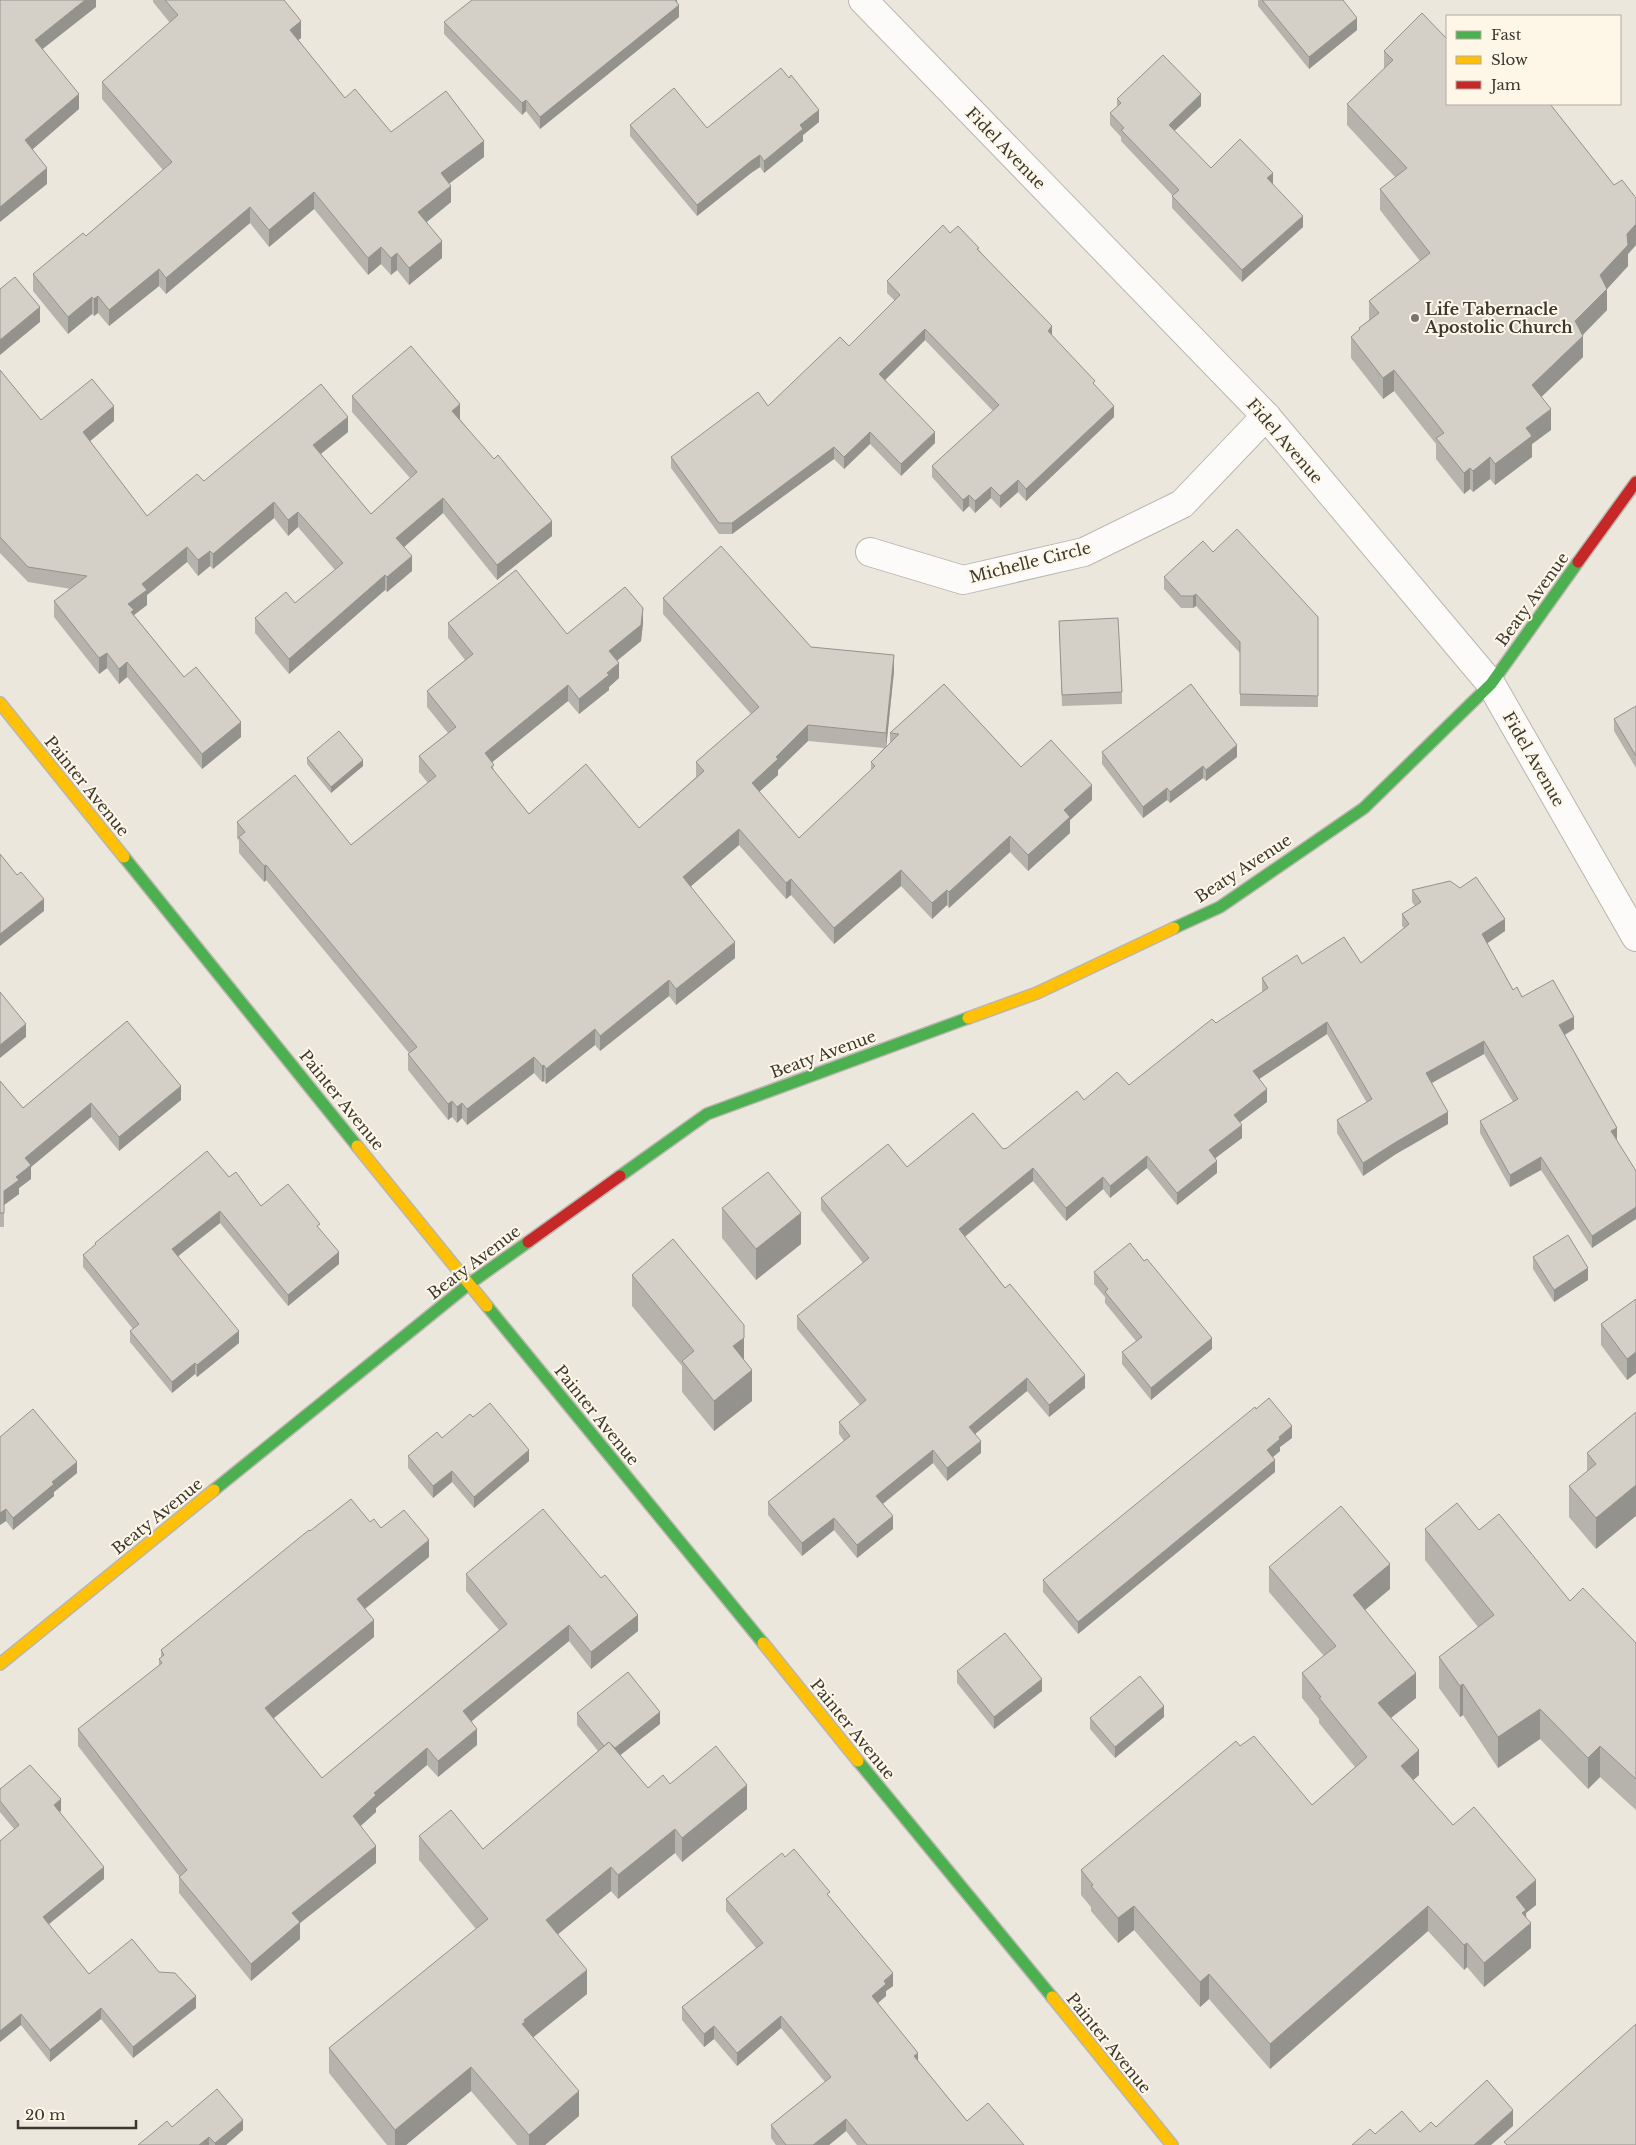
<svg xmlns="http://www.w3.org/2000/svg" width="1636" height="2145" font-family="'Libre Baskerville',serif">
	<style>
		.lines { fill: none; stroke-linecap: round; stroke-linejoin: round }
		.street-casing { stroke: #b9b6ae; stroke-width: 30 }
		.fast-casing { stroke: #b9b6ae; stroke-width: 14 }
		.slow-casing { stroke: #b9b6ae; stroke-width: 14 }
		.jam-casing { stroke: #b9b6ae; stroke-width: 14 }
		.street { stroke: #fcfbfa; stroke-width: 28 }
		.fast { stroke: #4caf50; stroke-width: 11 }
		.slow { stroke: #ffc107; stroke-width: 11 }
		.jam { stroke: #c62828; stroke-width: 11 }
		.wall { fill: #b6b3ac; fill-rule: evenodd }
		.shaded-wall { fill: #94928c }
		.building { fill: #d4d0c8; stroke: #94928c }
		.poi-dot { fill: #79756d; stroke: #fef7e8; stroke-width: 2 }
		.labels { text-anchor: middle; stroke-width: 4; stroke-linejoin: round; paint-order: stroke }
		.street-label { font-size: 16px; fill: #3b3830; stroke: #fef7e8 }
		.poi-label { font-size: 16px; font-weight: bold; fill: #3b3830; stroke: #fef7e8; text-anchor: start }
	</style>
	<rect width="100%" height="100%" fill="#ece7dd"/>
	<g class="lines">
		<defs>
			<g id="street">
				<polyline points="863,0 1266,416 1491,684 1636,937"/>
				<polyline points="870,552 963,580 1084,552 1182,504 1266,416"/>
			</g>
			<g id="fast">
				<polyline points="124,857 357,1146"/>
				<polyline points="1174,928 1220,907 1364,808 1491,684 1578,562"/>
				<polyline points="620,1176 707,1114 968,1018"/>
				<polyline points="487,1306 763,1643"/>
				<polyline points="214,1490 469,1284 528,1242"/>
				<polyline points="858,1761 1052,1997"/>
			</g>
			<g id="slow">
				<polyline points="0,703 124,857"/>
				<polyline points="968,1018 1037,993 1174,928"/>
				<polyline points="357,1146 487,1306"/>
				<polyline points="763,1643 858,1761"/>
				<polyline points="0,1664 214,1490"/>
				<polyline points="1052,1997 1172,2145"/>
			</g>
			<g id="jam">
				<polyline points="1578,562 1636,482"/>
				<polyline points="528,1242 620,1176"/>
			</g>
		</defs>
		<use href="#street" class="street-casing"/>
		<use href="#fast" class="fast-casing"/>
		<use href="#slow" class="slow-casing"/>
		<use href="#jam" class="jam-casing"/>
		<use href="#street" class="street"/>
		<use href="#fast" class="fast"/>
		<use href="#slow" class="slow"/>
		<use href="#jam" class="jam"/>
	</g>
	<g class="wall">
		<polygon points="153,0 284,0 301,38 298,40 345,98 391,132 484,157 449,183 451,202 427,222 442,258 409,285 397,270 391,275 381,264 368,275 314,209 269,247 250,223 166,294 159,286 109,326 98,313 94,316 92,314 68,334 33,291 33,274 86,236 163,170 102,99 102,82 170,23 153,2"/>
		<polygon points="677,0 679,17 540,129 526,111 522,115 444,34 444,22"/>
		<polygon points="1258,0 1343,0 1357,30 1309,69 1258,6"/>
		<polygon points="1384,51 1447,104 1614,185 1636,198 1636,245 1628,254 1628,266 1607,289 1607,310 1582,335 1583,357 1541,397 1551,430 1532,444 1532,457 1495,485 1490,479 1473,492 1470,489 1464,494 1436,459 1436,444 1394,391 1383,399 1351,358 1351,337 1359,330 1359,328 1369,320 1369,301 1420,261 1380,210 1380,189 1395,177 1347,125 1347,104 1384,69"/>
		<polygon points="1117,99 1201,106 1174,131 1211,168 1273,184 1303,227 1242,282 1172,208 1172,196 1173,196 1121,141 1121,137 1110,125 1110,113 1117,107"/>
		<polygon points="819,122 803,135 803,141 764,173 760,167 751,173 697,216 630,136 630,125 707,128"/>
		<polygon points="950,233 979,250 1095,386 1114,417 1026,501 1018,492 1000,508 991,498 975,513 969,506 963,512 932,477 932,466 993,411 925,340 885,380 935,443 901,476 870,444 844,469 834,459 732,534 719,534 671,468 671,457 768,406 849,346 895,301 887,293 887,281"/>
		<polygon points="0,370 41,420 114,421 90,441 147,516 204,481 348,432 321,454 371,514 410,478 352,412 352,396 460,419 552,536 497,580 443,513 404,547 412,571 387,592 385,590 289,674 255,633 255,618 295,603 335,570 298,527 288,536 274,518 213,569 210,566 198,576 187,562 147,595 147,605 134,615 184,677 241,737 202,769 127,677 119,684 107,668 99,674 54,617 54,601 71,589 28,582 0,553"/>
		<polygon points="1213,552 1318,617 1318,707 1240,706 1240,653 1196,606 1193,608 1181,608 1164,589 1164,577"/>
		<path d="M663,598L811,647L894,671L886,747L890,743V733L944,684L1021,767L1092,800L1070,820V833L1028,871L1010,852L949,908L947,905L932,919L901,886L834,944L791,895L786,899L739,845L691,886L735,958L676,1005L669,996L600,1051L595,1045L546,1084L544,1081L542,1082L534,1073L467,1125L462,1118L457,1123L452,1117L448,1120L408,1070V1054L409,1053L266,880L264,882L239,853V841L237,838V822L351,845L428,783L419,772V756L448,733L427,707V691L465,660L448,638V623L567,634L643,623L641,641L617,661L619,678L609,687V690L579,714L568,701L492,762L494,771L529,814L639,828L696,777V762L751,714L663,614ZM808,741L884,748L871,762V770L799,838L759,792L778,775V770Z"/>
		<polygon points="1059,621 1122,692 1122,704 1062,706"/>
		<polygon points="1636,706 1636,768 1614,731 1614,719"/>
		<polygon points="1102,752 1237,757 1206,781 1203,778 1170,803 1167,800 1143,818 1102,764"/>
		<polygon points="307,758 363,766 331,793 307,764"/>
		<polygon points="1412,890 1505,931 1487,943 1513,990 1522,997 1574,1029 1565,1035 1617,1128 1592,1248 1541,1170 1510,1187 1480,1133 1480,1121 1513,1102 1484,1054 1432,1083 1448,1124 1396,1154 1363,1176 1337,1133 1337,1120 1367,1103 1327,1034 1259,1079 1267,1102 1240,1122 1242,1138 1215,1158 1217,1173 1177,1205 1147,1168 1110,1198 1103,1189 1066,1221 1033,1181 965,1237 1085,1388 1049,1417 1027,1391 975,1434 981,1453 947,1481 933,1463 883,1504 893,1529 857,1558 834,1530 802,1556 768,1515 768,1502 844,1441 839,1434 839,1422 860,1405 797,1329 797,1316 863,1263 821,1210 821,1198 907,1167 1003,1149 1007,1148 1084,1100 1129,1085 1216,1023 1263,992 1262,991 1262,978 1302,964 1361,963 1404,928 1402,926 1402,914 1415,906 1412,902"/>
		<polygon points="127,1021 181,1100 119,1151 91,1117 31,1167 31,1179 19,1188 19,1194 4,1205 4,1227 0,1227 0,1081 23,1108"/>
		<polygon points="229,1177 261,1206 320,1229 339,1264 288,1306 220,1223 178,1256 239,1343 197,1377 195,1374 172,1393 130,1342 130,1331 133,1329 83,1267 83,1255 95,1245 95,1243"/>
		<polygon points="722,1208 801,1244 756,1280 722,1238"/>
		<polygon points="1533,1257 1588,1280 1554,1302 1533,1269"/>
		<polygon points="1094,1272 1212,1349 1151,1400 1122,1364 1122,1352 1136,1341 1105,1303 1105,1297 1094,1284"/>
		<polygon points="632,1275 744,1360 752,1401 714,1431 682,1392 682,1366 632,1306"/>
		<polygon points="1636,1299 1636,1373 1627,1380 1601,1345 1601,1324"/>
		<polygon points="1636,1412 1596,1549 1569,1517 1569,1486 1587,1471 1587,1453"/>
		<polygon points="473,1417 529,1461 474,1508 452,1482 433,1498 408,1468 408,1456 442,1438"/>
		<polygon points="0,1437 77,1473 54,1492 54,1496 13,1530 6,1521 0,1525"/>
		<polygon points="1292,1438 1280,1447 1280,1451 1273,1457 1275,1472 1078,1634 1043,1592 1043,1580"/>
		<polygon points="370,1522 381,1528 429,1557 365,1609 374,1637 274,1718 322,1778 499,1630 466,1591 466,1574 638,1631 591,1669 569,1641 472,1721 477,1745 438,1777 427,1765 376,1808 376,1812 360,1826 376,1863 300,1923 300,1939 251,1981 179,1893 179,1876 78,1746 78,1729 159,1666 159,1659 161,1658 161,1650 310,1531"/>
		<polygon points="1425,1529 1479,1530 1570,1601 1636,1643 1636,1810 1600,1777 1588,1789 1540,1739 1498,1768 1463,1715 1460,1717 1439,1688 1439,1657 1478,1627 1425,1560"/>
		<polygon points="1269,1567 1390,1589 1365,1610 1416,1698 1391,1718 1419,1775 1413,1780 1453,1825 1536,1905 1526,1913 1531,1948 1484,1987 1467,1967 1464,1970 1428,1931 1270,2069 1209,1999 1200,2007 1134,1930 1118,1943 1091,1911 1091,1907 1081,1895 1081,1870 1240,1746 1312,1805 1355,1767 1319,1723 1319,1719 1302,1698 1302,1673 1324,1656 1269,1592"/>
		<polygon points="957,1671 1042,1691 994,1729 957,1683"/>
		<polygon points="577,1713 660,1724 620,1755 648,1788 670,1784 747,1809 682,1862 675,1853 618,1899 611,1891 558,1934 587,1994 533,2037 579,2116 545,2145 517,2145 471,2091 406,2145 387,2145 329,2073 329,2048 476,1929 419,1860 419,1836 483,1849 598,1751 577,1725"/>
		<polygon points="1164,1717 1115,1758 1090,1729 1090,1718"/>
		<polygon points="0,1789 61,1811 59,1812 104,1879 48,1924 89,1974 159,1972 196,2008 133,2058 101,2019 50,2062 21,2025 0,2042 0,1841 14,1829 0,1812"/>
		<polygon points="830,1897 893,1986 886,1991 886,1996 878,2003 918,2061 967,2121 1024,2145 857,2145 846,2131 829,2145 776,2145 771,2138 771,2125 825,2082 781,2028 737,2066 714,2039 704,2047 682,2020 682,2007 756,1948 726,1911 726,1899"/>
		<polygon points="172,2127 243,2130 226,2145 138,2145"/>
	</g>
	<g class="shaded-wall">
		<polygon points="85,0 96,0 96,7 35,55 35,40"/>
		<polygon points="675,0 677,0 677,7 679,5 679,17 540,129 540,117"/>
		<polygon points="1357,18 1357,30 1309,69 1309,57"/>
		<polygon points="301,21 301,38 290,46 290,30"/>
		<polygon points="79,94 79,109 25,156 25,140"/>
		<polygon points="1201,94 1201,106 1169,136 1169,125"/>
		<polygon points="526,100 526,111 522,115 522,103"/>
		<polygon points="819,110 819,122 803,135 803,141 764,173 764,161 800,125"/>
		<polygon points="484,141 484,157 441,190 441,173"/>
		<polygon points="760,155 760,167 751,173 697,216 697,205 751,161"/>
		<polygon points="47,168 47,184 0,222 0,207"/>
		<polygon points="1273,173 1273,185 1267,178"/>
		<polygon points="451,186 451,202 418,229 418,212"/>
		<polygon points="314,192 314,209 269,247 269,230"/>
		<polygon points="250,207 250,223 166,294 166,278"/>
		<polygon points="1303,216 1303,227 1242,282 1242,270"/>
		<polygon points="1636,224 1636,245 1628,254 1628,266 1606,290 1607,289 1607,310 1575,343 1575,321 1600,275 1627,234"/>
		<polygon points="442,241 442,258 409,285 409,268"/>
		<polygon points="381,247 381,264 368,275 368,258"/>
		<polygon points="397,253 397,270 391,275 391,258"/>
		<polygon points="159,269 159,286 109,326 109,310"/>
		<polygon points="98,296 98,313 94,316 94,299"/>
		<polygon points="92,297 92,314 68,334 68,317"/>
		<polygon points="40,307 40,322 0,355 0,340"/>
		<polygon points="1052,326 1052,338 1048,331"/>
		<polygon points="925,329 925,340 879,386 879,374"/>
		<polygon points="1583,336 1583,357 1532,406 1532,385"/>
		<polygon points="1394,370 1394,391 1383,399 1383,378"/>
		<polygon points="460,404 460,419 452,426 452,411"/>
		<polygon points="114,406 114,421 83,447 83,432"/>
		<polygon points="1114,406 1114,417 1026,501 1026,489"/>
		<polygon points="1551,409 1551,430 1532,444 1532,457 1495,485 1495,464 1526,428"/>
		<polygon points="348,417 348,432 313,460 313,445"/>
		<polygon points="870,432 870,444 844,469 844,457"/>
		<polygon points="935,432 935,443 901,476 901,464"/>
		<polygon points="834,447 834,459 732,534 732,523"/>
		<polygon points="1490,457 1490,479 1473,492 1473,471"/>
		<polygon points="1470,468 1470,489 1464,494 1464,473"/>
		<polygon points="1018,480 1018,492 1000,508 1000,496"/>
		<polygon points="991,487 991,498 975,513 975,501"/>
		<polygon points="969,495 969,506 963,512 963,500"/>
		<polygon points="443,498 443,513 396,554 396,538"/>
		<polygon points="274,502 274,518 213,569 213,554"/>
		<polygon points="298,512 298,527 288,536 288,520"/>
		<polygon points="552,521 552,536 497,580 497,565"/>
		<polygon points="187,547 187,562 147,595 147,605 134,615 134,625 128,604 142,584"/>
		<polygon points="210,551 210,566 198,576 198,560"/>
		<polygon points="412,556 412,571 387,592 387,577"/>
		<polygon points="385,575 385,590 289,674 289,659"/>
		<polygon points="1196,594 1196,606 1193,608 1193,596"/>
		<polygon points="643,608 643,623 641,641 609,667 609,651"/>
		<polygon points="107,653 107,668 99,674 99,658"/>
		<polygon points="894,655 894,671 886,749 886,733"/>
		<polygon points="127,662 127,677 119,684 119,669"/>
		<polygon points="619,663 619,678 609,687 609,690 579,714 579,699"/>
		<polygon points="568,685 568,701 485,768 485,753"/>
		<polygon points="241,722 241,737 202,769 202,754"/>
		<polygon points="808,725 808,741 778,770 778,775 752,798 752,783 776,757"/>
		<polygon points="1237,745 1237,757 1206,781 1206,770"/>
		<polygon points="363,760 363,766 331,793 331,787"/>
		<polygon points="1203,766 1203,778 1170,803 1170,792"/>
		<polygon points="1092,785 1092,800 1070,820 1070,833 1028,871 1028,855 1064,810"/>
		<polygon points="1167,788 1167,800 1143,818 1143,807"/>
		<polygon points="739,829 739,845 683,893 683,877"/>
		<polygon points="1010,836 1010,852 949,908 949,892"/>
		<polygon points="266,865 266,880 264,882 264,866"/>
		<polygon points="901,870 901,886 834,944 834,928"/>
		<polygon points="791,879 791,895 786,899 786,883"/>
		<polygon points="947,890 947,905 932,919 932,903"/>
		<polygon points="44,899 44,911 0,946 0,934"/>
		<polygon points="1505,919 1505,931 1482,947 1482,934"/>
		<polygon points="735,942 735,958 676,1005 676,989"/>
		<polygon points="669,980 669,996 600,1051 600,1036"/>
		<polygon points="1574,1017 1574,1029 1559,1038 1559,1025"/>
		<polygon points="1327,1022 1327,1034 1253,1083 1253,1071"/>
		<polygon points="26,1024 26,1037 0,1058 0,1045"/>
		<polygon points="595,1029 595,1045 546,1084 546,1069"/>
		<polygon points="1484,1041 1484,1054 1426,1086 1426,1073"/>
		<polygon points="534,1057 534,1073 467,1125 467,1109"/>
		<polygon points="544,1065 544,1081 542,1082 542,1066"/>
		<polygon points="181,1086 181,1100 119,1151 119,1137"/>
		<polygon points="1267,1089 1267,1102 1234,1127 1234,1115"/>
		<polygon points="452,1101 452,1117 448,1120 448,1104"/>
		<polygon points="91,1103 91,1117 31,1167 31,1179 19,1188 19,1194 4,1205 4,1227 4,1191 16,1177 25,1158"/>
		<polygon points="462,1103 462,1118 457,1123 457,1107"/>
		<polygon points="1448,1112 1448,1124 1396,1154 1363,1176 1363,1163 1396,1142"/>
		<polygon points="1242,1125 1242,1138 1209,1163 1209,1150"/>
		<polygon points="1617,1128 1617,1140 1611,1131"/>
		<polygon points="1147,1156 1147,1168 1110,1198 1110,1186"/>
		<polygon points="1541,1157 1541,1170 1510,1187 1510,1175"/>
		<polygon points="1217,1161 1217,1173 1177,1205 1177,1193"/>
		<polygon points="1033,1168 1033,1181 959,1241 959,1229"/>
		<polygon points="1103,1177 1103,1189 1066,1221 1066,1208"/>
		<polygon points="1636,1207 1636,1219 1592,1248 1592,1236"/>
		<polygon points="220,1211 220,1223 172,1261 172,1249"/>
		<polygon points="801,1213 801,1244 756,1280 756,1249"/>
		<polygon points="339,1252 339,1264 288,1306 288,1295"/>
		<polygon points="1588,1268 1588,1280 1554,1302 1554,1290"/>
		<polygon points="239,1331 239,1343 197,1377 197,1365"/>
		<polygon points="744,1338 744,1368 733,1346"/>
		<polygon points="1212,1338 1212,1349 1151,1400 1151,1388"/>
		<polygon points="1636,1352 1636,1373 1627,1380 1627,1359"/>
		<polygon points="195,1363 195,1374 172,1393 172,1382"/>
		<polygon points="752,1370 752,1401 714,1431 714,1401"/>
		<polygon points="1085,1375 1085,1388 1049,1417 1049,1405"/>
		<polygon points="1027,1378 1027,1391 969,1439 969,1427"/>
		<polygon points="1292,1426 1292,1438 1280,1447 1280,1451 1267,1462 1267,1450 1279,1437"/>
		<polygon points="981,1441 981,1453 947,1481 947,1468"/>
		<polygon points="529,1450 529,1461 474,1508 474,1497"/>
		<polygon points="933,1450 933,1463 876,1509 876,1496"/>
		<polygon points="1275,1460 1275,1472 1078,1634 1078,1622"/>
		<polygon points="77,1462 77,1473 54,1492 54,1496 13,1530 13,1518 52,1482"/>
		<polygon points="452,1471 452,1482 433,1498 433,1486"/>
		<polygon points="1636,1485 1636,1516 1596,1549 1596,1518"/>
		<polygon points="6,1509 6,1521 0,1525 0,1513"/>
		<polygon points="893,1516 893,1529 857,1558 857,1545"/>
		<polygon points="834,1518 834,1530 802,1556 802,1543"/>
		<polygon points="429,1540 429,1557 357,1615 357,1599"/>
		<polygon points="1390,1564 1390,1589 1353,1620 1353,1595"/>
		<polygon points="638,1615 638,1631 591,1669 591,1652"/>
		<polygon points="374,1620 374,1637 265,1725 265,1708"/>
		<polygon points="569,1625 569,1641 463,1728 463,1711"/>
		<polygon points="1416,1673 1416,1698 1378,1728 1378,1703"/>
		<polygon points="1042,1679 1042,1691 994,1729 994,1717"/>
		<polygon points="1463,1684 1463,1715 1460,1717 1460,1686"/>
		<polygon points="1164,1706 1164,1717 1115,1758 1115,1747"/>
		<polygon points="1540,1709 1540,1739 1498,1768 1498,1737"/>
		<polygon points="660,1712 660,1724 609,1764 609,1753"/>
		<polygon points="477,1729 477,1745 438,1777 438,1761"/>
		<polygon points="1600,1746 1600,1777 1588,1789 1588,1758"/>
		<polygon points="427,1748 427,1765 376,1808 376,1812 353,1833 353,1816 374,1793"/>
		<polygon points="1419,1750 1419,1775 1401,1791 1401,1766"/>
		<polygon points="747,1785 747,1809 682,1862 682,1838"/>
		<polygon points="61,1799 61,1811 54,1816 54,1805"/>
		<polygon points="675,1829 675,1853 618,1899 618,1875"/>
		<polygon points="376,1846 376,1863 300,1923 300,1939 251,1981 251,1964 292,1913"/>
		<polygon points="104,1867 104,1879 43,1929 43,1917"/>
		<polygon points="611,1867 611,1891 546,1944 546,1920"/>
		<polygon points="1536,1880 1536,1905 1526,1913 1526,1927 1531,1923 1531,1948 1484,1987 1484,1963 1516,1897"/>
		<polygon points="1134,1906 1134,1930 1118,1943 1118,1918"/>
		<polygon points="1428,1906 1428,1931 1270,2069 1270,2044"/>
		<polygon points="1467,1943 1467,1967 1464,1970 1464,1945"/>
		<polygon points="587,1970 587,1994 525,2044 522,2024 524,2020"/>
		<polygon points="893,1973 893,1986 886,1991 886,1996 872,2008 872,1996 884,1981"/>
		<polygon points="1209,1974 1209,1999 1200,2007 1200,1982"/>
		<polygon points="196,1996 196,2008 133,2058 133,2047"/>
		<polygon points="101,2008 101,2019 50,2062 50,2050"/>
		<polygon points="21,2014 21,2025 0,2042 0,2031"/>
		<polygon points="781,2016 781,2028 737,2066 737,2053"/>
		<polygon points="714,2026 714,2039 704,2047 704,2034"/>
		<polygon points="918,2053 918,2066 914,2056"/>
		<polygon points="471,2067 471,2091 406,2145 395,2145 395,2130"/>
		<polygon points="579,2091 579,2116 545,2145 529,2145 529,2135"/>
		<polygon points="1513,2110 1513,2126 1491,2145 1474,2145"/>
		<polygon points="846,2119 846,2131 829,2145 813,2145"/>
		<polygon points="243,2120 243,2130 226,2145 215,2145 215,2143"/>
		<polygon points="209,2137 209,2145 199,2145"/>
	</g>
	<g class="building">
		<polygon points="0,0 85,0 35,40 79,94 25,140 47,168 0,207"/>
		<polygon points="165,0 284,0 301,21 290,30 345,98 355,89 391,132 446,91 484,141 441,173 451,186 418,212 442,241 409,268 397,253 391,258 381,247 368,258 314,192 269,230 250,207 166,278 159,269 109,310 98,296 94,299 92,297 68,317 33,274 83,233 86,236 172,162 102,82 178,15"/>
		<polygon points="472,0 675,0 679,5 540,117 526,100 522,103 444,22"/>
		<polygon points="1262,0 1343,0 1357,18 1309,57"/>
		<polygon points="1422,13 1447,39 1447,104 1550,104 1614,185 1622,180 1636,198 1636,224 1627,234 1628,245 1600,275 1607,289 1575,321 1583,336 1532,385 1551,409 1526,428 1532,436 1495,464 1490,457 1473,471 1470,468 1464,473 1436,438 1444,433 1394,370 1383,378 1351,337 1360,329 1359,328 1379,313 1369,301 1430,253 1380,189 1407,168 1347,104 1393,60 1384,51"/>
		<polygon points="1163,55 1201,94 1169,125 1211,168 1240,139 1273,173 1267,178 1303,216 1242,270 1172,196 1179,190 1121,130 1124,128 1110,113 1121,103 1117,99"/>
		<polygon points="781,68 789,78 791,75 819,110 800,125 803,129 764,161 760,155 751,161 697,205 630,125 674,88 707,128"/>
		<polygon points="943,225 950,233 958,226 979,248 977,249 1052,326 1048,331 1095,381 1093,383 1114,406 1026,489 1018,480 1000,496 991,487 975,501 969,495 963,500 932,466 999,405 925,329 879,374 935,432 901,464 870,432 844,457 834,447 732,523 719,523 671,457 758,392 768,406 840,337 849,346 900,295 887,281"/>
		<polygon points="15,277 40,307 0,340 0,289"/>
		<polygon points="411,346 460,404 452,411 494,459 498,455 552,521 497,565 443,498 396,538 412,556 387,577 385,575 289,659 255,618 286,592 295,603 343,563 298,512 288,520 274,502 213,554 210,551 198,560 187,547 142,584 147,590 128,604 134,610 131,612 184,677 196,667 241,722 202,754 127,662 119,669 107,653 99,658 54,601 87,576 28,567 0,537 0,370 41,420 92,379 114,406 83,432 147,516 197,474 204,481 321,384 348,417 313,445 371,514 417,472 352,396"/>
		<polygon points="1237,529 1318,617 1318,696 1240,694 1240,642 1196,594 1193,596 1181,596 1164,577 1203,541 1213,552"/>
		<polygon points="721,546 811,647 894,655 886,733 808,725 776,757 778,759 752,783 799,838 875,766 871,762 899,734 890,733 944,684 1021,767 1051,740 1092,785 1064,810 1070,817 1028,855 1010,836 949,892 947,890 932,903 901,870 834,928 791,879 786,883 739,829 683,877 735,942 676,989 669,980 600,1036 595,1029 546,1069 544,1065 542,1066 534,1057 467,1109 462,1103 457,1107 452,1101 448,1104 408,1054 417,1047 266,865 264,866 239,837 245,832 237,822 295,775 351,845 436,776 419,756 456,727 427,691 473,654 448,623 516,570 567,634 625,587 643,608 641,625 609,651 619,663 607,673 609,675 579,699 568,685 485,753 494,765 491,767 529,814 586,764 639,828 704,771 696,762 759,707 663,598"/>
		<polygon points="1118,618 1122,692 1062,695 1059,621"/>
		<polygon points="1191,684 1237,745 1206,770 1203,766 1170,792 1167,788 1143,807 1102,752"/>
		<polygon points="1636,706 1636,756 1614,719"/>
		<polygon points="339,731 363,760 331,787 307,758"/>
		<polygon points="0,854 17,875 21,872 44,899 0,934"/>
		<polygon points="1476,877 1505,919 1482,934 1513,990 1517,987 1522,997 1553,980 1574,1017 1559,1025 1617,1128 1611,1131 1636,1171 1636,1207 1592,1236 1541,1157 1510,1175 1480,1121 1518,1099 1484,1041 1426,1073 1448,1112 1396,1142 1363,1163 1337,1120 1372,1099 1327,1022 1253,1071 1267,1089 1234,1115 1242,1125 1209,1150 1217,1161 1177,1193 1147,1156 1110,1186 1103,1177 1066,1208 1033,1168 959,1229 1005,1288 1010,1284 1085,1375 1049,1405 1027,1378 969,1427 981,1441 947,1468 933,1450 876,1496 893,1516 857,1545 834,1518 802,1543 768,1502 850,1436 839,1422 866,1400 797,1316 869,1258 821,1198 888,1144 907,1167 973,1113 1003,1149 1007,1148 1077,1091 1084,1100 1117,1072 1129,1085 1212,1019 1216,1023 1268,988 1262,978 1297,955 1302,964 1344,937 1361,963 1409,924 1402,914 1421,902 1412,890 1450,881 1460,888"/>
		<polygon points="0,992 26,1024 0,1045"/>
		<polygon points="127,1021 181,1086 119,1137 91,1103 25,1158 31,1165 16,1177 19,1180 4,1191 4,1213 0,1213 0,1081 23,1108"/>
		<polygon points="207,1151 229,1177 236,1172 261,1206 288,1184 320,1224 317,1226 339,1252 288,1295 220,1211 172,1249 239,1331 197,1365 195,1363 172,1382 130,1331 139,1324 83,1255 96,1244 95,1243"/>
		<polygon points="768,1172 801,1213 756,1249 722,1208"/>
		<polygon points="1568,1235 1588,1268 1554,1290 1533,1257"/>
		<polygon points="673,1239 744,1325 744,1338 733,1346 752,1370 714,1401 682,1361 694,1351 632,1275"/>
		<polygon points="1130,1243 1144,1261 1147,1259 1212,1338 1151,1388 1122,1352 1142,1337 1105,1292 1108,1289 1094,1272"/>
		<polygon points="1636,1299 1636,1352 1627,1359 1601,1324"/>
		<polygon points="1269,1398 1292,1426 1279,1437 1280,1439 1267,1450 1275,1460 1078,1622 1043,1580 1255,1407 1256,1409"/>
		<polygon points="490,1403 529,1450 474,1497 452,1471 433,1486 408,1456 437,1432 442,1438 470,1414 473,1417"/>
		<polygon points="33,1409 77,1462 52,1482 54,1484 13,1518 6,1509 0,1513 0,1437"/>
		<polygon points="1636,1412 1636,1485 1596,1518 1569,1486 1596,1464 1587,1453"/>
		<polygon points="351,1499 370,1522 374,1519 381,1528 404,1510 429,1540 357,1599 374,1620 265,1708 322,1778 507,1624 466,1574 543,1509 601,1578 605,1575 638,1615 591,1652 569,1625 463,1711 477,1729 438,1761 427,1748 374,1793 376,1795 353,1816 376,1846 292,1913 300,1922 251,1964 179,1877 187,1870 78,1729 162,1663 159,1659 164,1655 161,1650 309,1530 310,1531"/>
		<polygon points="1457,1503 1479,1530 1499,1514 1570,1601 1583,1588 1636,1643 1636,1779 1600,1746 1588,1758 1540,1709 1498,1737 1463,1684 1460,1686 1439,1657 1494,1615 1425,1529"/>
		<polygon points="1341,1506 1390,1564 1353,1595 1416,1673 1378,1703 1419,1750 1401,1766 1453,1825 1474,1807 1536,1880 1516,1897 1526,1910 1522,1913 1531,1923 1484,1963 1467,1943 1464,1945 1428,1906 1270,2044 1209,1974 1200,1982 1134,1906 1118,1918 1091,1886 1093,1885 1081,1870 1236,1741 1240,1746 1254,1736 1312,1805 1367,1757 1319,1698 1321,1697 1302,1673 1336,1646 1269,1567"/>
		<polygon points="1005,1633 1042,1679 994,1717 957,1671"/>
		<polygon points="628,1672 660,1712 615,1748 609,1742 604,1746 577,1713"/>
		<polygon points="1140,1676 1164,1706 1115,1747 1090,1718"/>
		<polygon points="609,1742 648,1788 663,1775 670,1784 716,1746 747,1785 682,1838 675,1829 618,1875 611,1867 546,1920 587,1970 524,2020 525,2022 522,2024 579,2091 529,2135 471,2067 395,2130 329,2048 488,1919 419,1836 451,1810 483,1849"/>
		<polygon points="30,1765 61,1799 54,1805 104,1867 43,1917 89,1974 132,1939 159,1972 175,1973 196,1996 133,2047 101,2008 50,2050 21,2014 0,2031 0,1841 19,1825 0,1801 0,1789"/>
		<polygon points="794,1849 830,1892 827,1894 893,1973 884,1981 886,1984 872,1996 918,2053 914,2056 967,2121 988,2103 1024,2145 867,2145 846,2119 813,2145 786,2145 771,2125 831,2077 781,2016 737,2053 714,2026 704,2034 682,2007 763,1943 726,1899 782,1853 785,1857"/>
		<polygon points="1636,2024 1636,2145 1507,2145 1504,2142"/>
		<polygon points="1487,2080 1513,2110 1474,2145 1352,2145 1370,2129 1375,2134 1402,2111 1420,2132 1431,2122 1436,2127"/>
		<polygon points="217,2089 243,2120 215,2143 209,2137 199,2145 138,2145 167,2121 172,2127"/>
	</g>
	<circle class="poi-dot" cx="1415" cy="318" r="5"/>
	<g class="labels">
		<g class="street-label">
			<text transform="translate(1006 148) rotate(46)" y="6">Fidel Avenue</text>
			<text transform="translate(1285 441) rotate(49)" y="6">Fidel Avenue</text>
			<text transform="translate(1030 562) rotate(-14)" y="6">Michelle Circle</text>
			<text transform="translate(1532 599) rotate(-54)" y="6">Beaty Avenue</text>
			<text transform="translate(1534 759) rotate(60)" y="6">Fidel Avenue</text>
			<text transform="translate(87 786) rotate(51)" y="6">Painter Avenue</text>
			<text transform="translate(1243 868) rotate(-33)" y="6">Beaty Avenue</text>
			<text transform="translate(823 1054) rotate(-20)" y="6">Beaty Avenue</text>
			<text transform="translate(342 1100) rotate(51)" y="6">Painter Avenue</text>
			<text transform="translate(474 1262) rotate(-37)" y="6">Beaty Avenue</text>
			<text transform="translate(597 1415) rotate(51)" y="6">Painter Avenue</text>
			<text transform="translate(157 1516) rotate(-39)" y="6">Beaty Avenue</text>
			<text transform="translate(853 1729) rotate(51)" y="6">Painter Avenue</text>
			<text transform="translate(1109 2043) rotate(51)" y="6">Painter Avenue</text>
		</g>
		<g class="poi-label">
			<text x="1425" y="315">Life Tabernacle<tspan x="1425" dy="18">Apostolic Church</tspan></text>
		</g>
	</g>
	<rect x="1446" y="15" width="175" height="90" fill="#fef7e8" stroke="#b0ab9e"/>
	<rect x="1456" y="31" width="25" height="8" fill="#4caf50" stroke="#b0ab9e"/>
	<text x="1491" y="40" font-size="15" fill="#3b3830">Fast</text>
	<rect x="1456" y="56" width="25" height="8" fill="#ffc107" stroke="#b0ab9e"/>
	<text x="1491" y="65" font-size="15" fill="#3b3830">Slow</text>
	<rect x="1456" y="81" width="25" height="8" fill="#c62828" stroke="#b0ab9e"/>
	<text x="1491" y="90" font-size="15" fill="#3b3830">Jam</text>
	<path d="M18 2120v8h118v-8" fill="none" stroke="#3b3830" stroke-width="2.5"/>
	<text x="25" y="2120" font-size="15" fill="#3b3830" stroke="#fef7e8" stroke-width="4" paint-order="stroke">20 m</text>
</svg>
